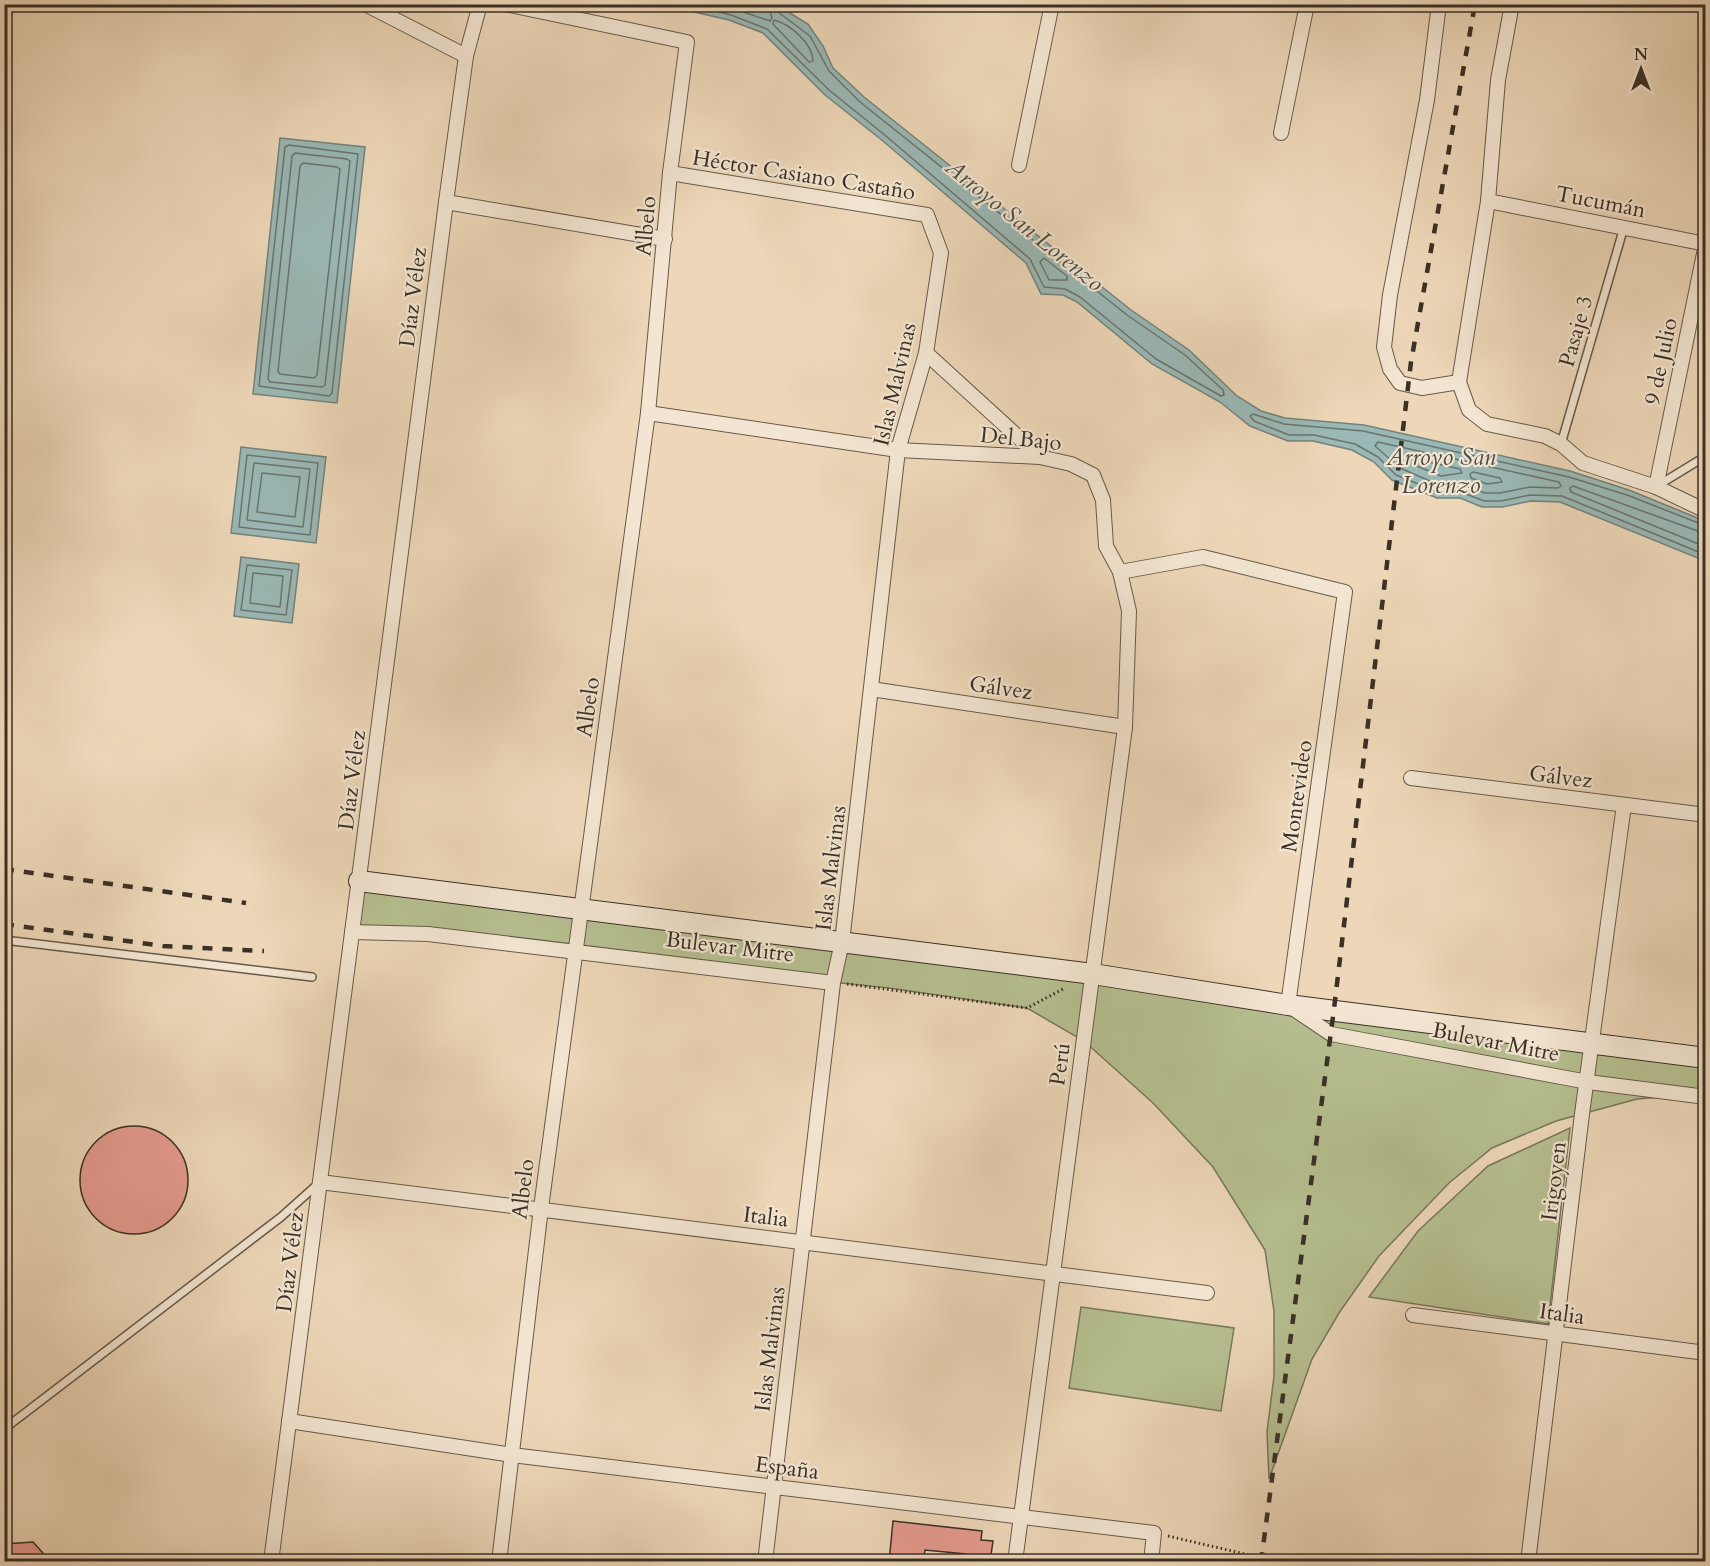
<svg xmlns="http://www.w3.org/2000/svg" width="1710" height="1566" font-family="Cardo,serif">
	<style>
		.green { fill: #b6bf90; stroke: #78785b; stroke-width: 1.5 }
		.water { fill: #9ab8b5; stroke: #74827c; stroke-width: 1.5 }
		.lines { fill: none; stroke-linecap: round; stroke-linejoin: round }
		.shore { stroke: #6a746e; stroke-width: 1.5 }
		.building { fill: #e59a8d; stroke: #3a3026; stroke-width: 1.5 }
		.lane-casing { stroke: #675a4a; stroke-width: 10 }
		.street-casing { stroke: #675a4a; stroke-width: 16 }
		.secondary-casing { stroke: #3a3026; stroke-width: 22 }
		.path { stroke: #3a3026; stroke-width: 3; stroke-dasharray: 1.5 3; stroke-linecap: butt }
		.lane { stroke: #f3e5d1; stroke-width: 7 }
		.street { stroke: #f3e5d1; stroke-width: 14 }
		.secondary { stroke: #f3e5d1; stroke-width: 20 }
		.rail { stroke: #3a3026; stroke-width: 4.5; stroke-dasharray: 10 10; stroke-linecap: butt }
		.labels { text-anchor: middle; stroke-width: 4.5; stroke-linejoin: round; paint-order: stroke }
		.street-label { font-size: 22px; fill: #3a3026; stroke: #f3e5d1 }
		.water-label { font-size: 24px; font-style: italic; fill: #4d4b43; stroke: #f3e5d1 }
	</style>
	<rect width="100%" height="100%" fill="#edd7b8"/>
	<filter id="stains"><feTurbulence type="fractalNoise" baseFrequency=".00333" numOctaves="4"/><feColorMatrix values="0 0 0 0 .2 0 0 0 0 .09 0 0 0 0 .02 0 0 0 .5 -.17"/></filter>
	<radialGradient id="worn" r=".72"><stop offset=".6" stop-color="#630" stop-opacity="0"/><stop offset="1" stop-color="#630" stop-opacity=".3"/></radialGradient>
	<g class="green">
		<polygon points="359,881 1705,1058 1705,1097 1688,1095 1637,1099 1556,1121 1492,1148 1449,1183 1379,1256 1339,1313 1312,1359 1269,1479 1267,1432 1274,1376 1274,1311 1265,1250 1213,1167 1153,1103 1084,1041 1027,1008 889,988 352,932"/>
		<polygon points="1570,1128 1548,1324 1369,1297 1418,1231 1488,1166"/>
		<polygon points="1081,1307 1234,1328 1221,1411 1069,1388"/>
	</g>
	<g class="water">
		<polygon points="677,5 777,5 808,24 823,46 833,68 864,97 1131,310 1189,350 1237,396 1261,411 1285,418 1364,425 1570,471 1629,490 1705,521 1705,561 1560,502 1531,501 1502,507 1482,507 1460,498 1437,498 1392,480 1374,462 1352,450 1313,441 1288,441 1250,426 1220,402 1152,364 1077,302 1063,295 1041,294 1026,263 883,141 825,95 763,33 729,20 690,11"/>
		<polygon points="280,138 365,147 337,403 253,394"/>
		<polygon points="241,447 326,457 316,543 231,533"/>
		<polygon points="241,557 299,564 292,623 234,616"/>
	</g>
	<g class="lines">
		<g class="shore">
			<polyline points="690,4 731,15 767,29 829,90 886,136 1030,259 1044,287 1065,289 1080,297 1156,359 1221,396 1224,395 1223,390 1185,355 1127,315 860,102 829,71 810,36 778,12 775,4"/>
			<polyline points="720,4 770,21 772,18 768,4"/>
			<path d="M774,20C790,24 813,44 813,61L809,62L773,24Z"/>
			<polygon points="289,145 358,154 332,393 329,396 259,386 285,147"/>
			<polygon points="295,153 347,159 350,161 325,385 322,387 270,382 268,379 292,156"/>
			<polygon points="303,163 337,167 340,169 317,375 314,378 280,374 278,371 300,166"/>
			<polygon points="1044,258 1067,276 1067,280 1049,280 1040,262"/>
			<polygon points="1378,442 1559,482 1561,486 1558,488 1530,487 1500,493 1485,493 1463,485 1439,485 1400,468 1375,446"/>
			<polygon points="247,455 318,463 310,535 239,527"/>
			<polygon points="1420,460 1460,469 1462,473 1441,476 1417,466 1416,462"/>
			<polygon points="254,463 310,469 303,527 247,520"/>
			<polygon points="1473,472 1500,478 1502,482 1487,484 1471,478 1470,474"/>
			<polygon points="262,473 300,477 295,517 257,512"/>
			<polyline points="1706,526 1627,495 1569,477 1363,431 1284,424 1253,414 1250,416 1254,421 1289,435 1314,435 1355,444 1378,457 1396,475 1438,492 1461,492 1484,501 1501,501 1530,495 1562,496 1706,555"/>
			<polyline points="1706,534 1573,486 1570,488 1571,492 1706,547"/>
			<polygon points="247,565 292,570 286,615 241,610"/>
			<polygon points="253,573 283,576 280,607 250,603"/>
		</g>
	</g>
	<g class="building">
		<circle cx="134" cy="1180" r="54"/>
		<polygon points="893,1521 982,1531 981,1540 993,1541 990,1562 965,1562 966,1554 925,1550 923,1562 889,1562"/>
		<polygon points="33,1542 51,1562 4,1562 4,1544"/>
	</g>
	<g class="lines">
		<defs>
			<g id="lane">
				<polyline points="1561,444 1624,227"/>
				<polyline points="1657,486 1706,456"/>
				<polyline points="4,940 312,977"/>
				<polyline points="4,1429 281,1217 319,1183"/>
			</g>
			<g id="street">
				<polyline points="365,4 466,56"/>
				<polyline points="1439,4 1427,100 1390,295 1384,347 1390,369 1400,383 1422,388 1459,382"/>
				<polyline points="1512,4 1498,80 1488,201 1459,382 1469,410 1487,424 1545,436 1561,444 1583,463 1656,487 1706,511"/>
				<polyline points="1281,133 1307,4"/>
				<polyline points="1019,165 1052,4"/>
				<polyline points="670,173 927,215 941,253 926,353 898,450 842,942 833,983 765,1562"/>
				<polyline points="1488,201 1706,244 1656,487"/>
				<polyline points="446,202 665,239"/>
				<polyline points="926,353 1040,457"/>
				<polyline points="648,413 898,450 1040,457 1071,464 1093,475 1103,500 1106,546 1120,572 1203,557 1345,592 1288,1005 1331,1034 1588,1082 1706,1097"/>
				<polyline points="871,689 1125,727"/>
				<polyline points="1411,778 1706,815"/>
				<polyline points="352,932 428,934 833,983"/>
				<polyline points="320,1182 1207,1293"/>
				<polyline points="1413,1315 1706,1353"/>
				<polyline points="289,1421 512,1455 1154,1533 1151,1562"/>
				<polyline points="271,1562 446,202 466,56 480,4"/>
				<polyline points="499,1562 541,1208 648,413 670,173 687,42 505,4"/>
				<polyline points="1015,1562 1125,727 1129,611 1120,572"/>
				<polyline points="1364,1562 1377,1562"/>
				<polyline points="1528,1562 1582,1114 1624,805"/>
			</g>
			<polyline id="secondary" points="359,881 1093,974 1288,1005 1706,1058"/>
		</defs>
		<use href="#lane" class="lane-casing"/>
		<use href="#street" class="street-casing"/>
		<use href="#secondary" class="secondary-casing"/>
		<g class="path">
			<polyline points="847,984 1027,1008 1065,988"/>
			<polyline points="1168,1536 1279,1562"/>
		</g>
		<use href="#lane" class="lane"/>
		<use href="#street" class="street"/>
		<use href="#secondary" class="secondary"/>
		<g class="rail">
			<polyline points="4,869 246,903"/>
			<polyline points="4,924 163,946 264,951"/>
			<polyline points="1261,1562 1334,1009 1411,362 1475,4"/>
		</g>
	</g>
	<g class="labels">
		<g class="street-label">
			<text transform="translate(804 174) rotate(9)" y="8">Héctor Casiano Castaño</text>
			<text transform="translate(1601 201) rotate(11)" y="8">Tucumán</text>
			<text transform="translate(645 226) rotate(-85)" y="8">Albelo</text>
			<text transform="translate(412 297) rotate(-83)" y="8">Díaz Vélez</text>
			<text transform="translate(1575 331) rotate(-74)" y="8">Pasaje 3</text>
			<text transform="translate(1660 361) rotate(-78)" y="8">9 de Julio</text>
			<text transform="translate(894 384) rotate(-77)" y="8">Islas Malvinas</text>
			<text transform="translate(1021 438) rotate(6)" y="8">Del Bajo</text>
			<text transform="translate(1001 687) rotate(8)" y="8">Gálvez</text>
			<text transform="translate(587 707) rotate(-82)" y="8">Albelo</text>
			<text transform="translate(1561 776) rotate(7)" y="8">Gálvez</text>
			<text transform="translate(351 780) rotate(-83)" y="8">Díaz Vélez</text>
			<text transform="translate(1296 796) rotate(-82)" y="8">Montevideo</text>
			<text transform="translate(830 868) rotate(-83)" y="8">Islas Malvinas</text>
			<text transform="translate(730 946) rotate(7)" y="8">Bulevar Mitre</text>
			<text transform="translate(1496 1041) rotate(11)" y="8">Bulevar Mitre</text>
			<text transform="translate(1059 1064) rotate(-82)" y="8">Perú</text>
			<text transform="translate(1553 1181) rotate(-83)" y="8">Irigoyen</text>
			<text transform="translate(522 1189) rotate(-83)" y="8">Albelo</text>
			<text transform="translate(766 1216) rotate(7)" y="8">Italia</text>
			<text transform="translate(289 1262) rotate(-83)" y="8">Díaz Vélez</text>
			<text transform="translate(1562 1313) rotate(8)" y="8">Italia</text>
			<text transform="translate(769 1349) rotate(-83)" y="8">Islas Malvinas</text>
			<text transform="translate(787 1467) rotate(7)" y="8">España</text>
		</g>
		<g class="water-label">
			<text transform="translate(1025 225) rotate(39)" y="8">Arroyo San Lorenzo</text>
			<text x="1441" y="465">Arroyo San<tspan x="1441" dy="28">Lorenzo</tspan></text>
		</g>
	</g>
	<rect width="1710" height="1566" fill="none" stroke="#edd7b8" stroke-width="24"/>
	<rect x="6" y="6" width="1698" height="1554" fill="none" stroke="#3a3026" stroke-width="3"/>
	<rect x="12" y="12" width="1686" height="1542" fill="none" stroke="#3a3026" stroke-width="1.5"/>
	<g transform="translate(1641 69)" stroke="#f3e5d1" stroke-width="4.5" paint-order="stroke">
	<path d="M0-4.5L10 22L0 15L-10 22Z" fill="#3a3026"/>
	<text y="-9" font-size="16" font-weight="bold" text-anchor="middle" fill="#3a3026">N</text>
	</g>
	<rect width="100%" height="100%" filter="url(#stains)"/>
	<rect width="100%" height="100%" fill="url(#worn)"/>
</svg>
